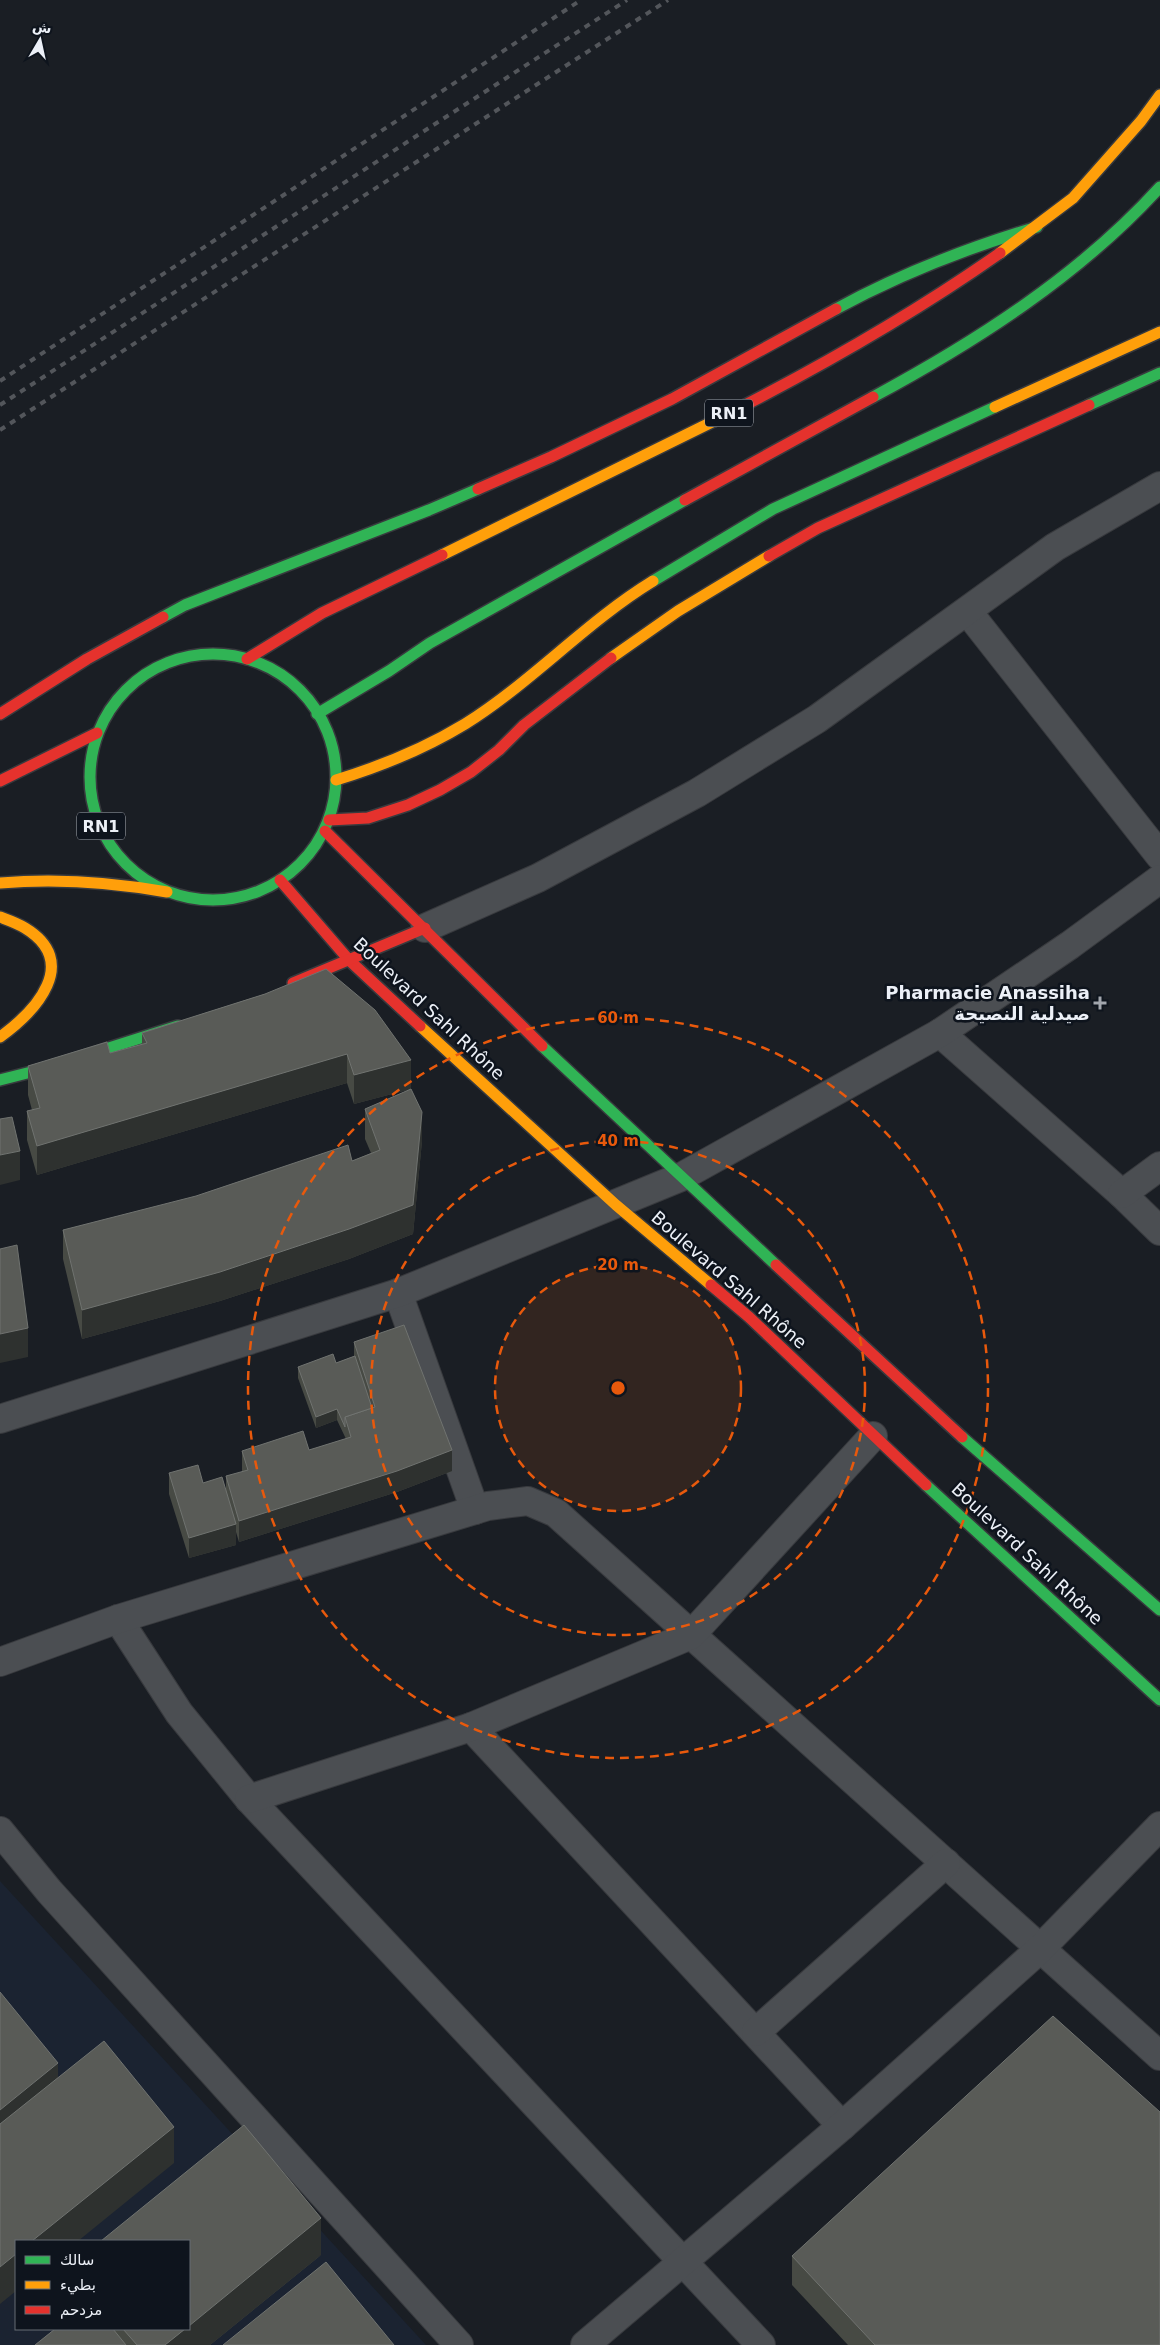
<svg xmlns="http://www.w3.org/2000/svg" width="1160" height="2345" font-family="'DejaVu Sans','Noto Sans Arabic',sans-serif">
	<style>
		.built { fill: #1b2331; fill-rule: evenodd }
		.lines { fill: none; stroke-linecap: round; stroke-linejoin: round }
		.street-casing { stroke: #383a3e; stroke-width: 30 }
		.fast-casing { stroke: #383a3e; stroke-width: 14 }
		.slow-casing { stroke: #383a3e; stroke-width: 14 }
		.jam-casing { stroke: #383a3e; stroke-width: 14 }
		.street { stroke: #4b4e52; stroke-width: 28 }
		.fast { stroke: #30b455; stroke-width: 11 }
		.slow { stroke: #ff9f0a; stroke-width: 11 }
		.jam { stroke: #e5322d; stroke-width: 11 }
		.rail { stroke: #53565b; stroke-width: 4; stroke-dasharray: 6 6; stroke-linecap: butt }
		.wall { fill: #474a44 }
		.shaded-wall { fill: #2e312f }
		.building { fill: #595b57; stroke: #707370 }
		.ring { fill: none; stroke: #e8590c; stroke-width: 2.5; stroke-dasharray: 9 6 }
		.poi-dot { fill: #a2a6ad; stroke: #0e141d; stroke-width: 2 }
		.labels { text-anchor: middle; stroke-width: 5; stroke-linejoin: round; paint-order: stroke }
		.shield { fill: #0e141d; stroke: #a9aeb6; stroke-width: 1 }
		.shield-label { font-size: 16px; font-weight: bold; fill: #ecf0f7 }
		.poi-label { font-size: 18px; font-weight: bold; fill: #ecf0f7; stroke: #0e141d; text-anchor: end }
		.street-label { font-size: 18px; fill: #ecf0f7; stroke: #0e141d }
		.centre { fill: #e8590c; stroke: #0e141d; stroke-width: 2.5 }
		.ring-label { font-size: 15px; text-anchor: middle; font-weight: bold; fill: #e8590c; stroke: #0e141d; stroke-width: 5; stroke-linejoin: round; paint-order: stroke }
	</style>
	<rect width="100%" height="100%" fill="#1a1e24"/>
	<path class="built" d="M0,1881L426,2345H0ZM16,2241H189V2329H16Z"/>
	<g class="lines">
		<defs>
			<g id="street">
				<polyline points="968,612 1160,856"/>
				<polyline points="425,928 538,878 697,793 817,719 1055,547 1160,486"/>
				<polyline points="940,1033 1122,1194 1160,1231"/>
				<polyline points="1122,1194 1160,1166"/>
				<polyline points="398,1293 475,1510"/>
				<polyline points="0,1419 398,1293 681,1177 940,1033 1070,945 1160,879"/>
				<polyline points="118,1619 179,1713 249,1799 761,2345"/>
				<polyline points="0,1662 118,1619 488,1506 528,1501 556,1513 1160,2056"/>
				<polyline points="471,1727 842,2126"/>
				<polyline points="249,1799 471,1727 691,1635 873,1436"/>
				<polyline points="0,1831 49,1891 459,2345"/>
				<polyline points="756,2032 946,1863"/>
				<polyline points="585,2345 842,2126 1040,1949 1160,1826"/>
			</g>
			<g id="fast">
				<path d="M836,309C900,274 967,248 1037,227"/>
				<path d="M873,397C977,341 1080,275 1160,187"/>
				<polyline points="1089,405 1160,373"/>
				<polyline points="653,581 773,509 995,407"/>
				<polyline points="163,617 185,605 429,510 478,489"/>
				<circle cx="213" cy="777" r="123"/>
				<polyline points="317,714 389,671 430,643 685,500"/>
				<polyline points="542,1046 776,1265"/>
				<polyline points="0,1080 43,1069 178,1026"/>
				<polyline points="962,1437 1160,1610"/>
				<polyline points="926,1485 1160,1700"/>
			</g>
			<g id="slow">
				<polyline points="1000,253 1073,198 1141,121 1160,95"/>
				<polyline points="995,407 1160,332"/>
				<polyline points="442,555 714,421"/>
				<polyline points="611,658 678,611 769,556"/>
				<path d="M336,780C382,766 424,749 465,724C532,682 586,622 653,581"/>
				<path d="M0,883C57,878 111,882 167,892"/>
				<path d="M0,917C8,920 17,923 25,928C81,962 36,1011 0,1037"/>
				<polyline points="420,1026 616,1205 711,1285"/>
			</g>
			<g id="jam">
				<path d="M714,421C813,371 909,317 1000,253"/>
				<polyline points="478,489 551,457 672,399 836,309"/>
				<polyline points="685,500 873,397"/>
				<polyline points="769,556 818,528 1089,405"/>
				<polyline points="247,659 322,613 442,555"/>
				<polyline points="0,714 87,659 163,617"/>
				<polyline points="0,781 97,733"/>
				<polyline points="329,820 368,818 408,805 440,790 471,772 499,750 524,725 611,658"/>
				<polyline points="325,831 542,1046"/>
				<polyline points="280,880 349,960 420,1026"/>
				<polyline points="293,983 425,928"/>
				<polyline points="776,1265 962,1437"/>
				<polyline points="711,1285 749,1317 926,1485"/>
			</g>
		</defs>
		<use href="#street" class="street-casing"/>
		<use href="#fast" class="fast-casing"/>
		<use href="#slow" class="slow-casing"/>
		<use href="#jam" class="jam-casing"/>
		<use href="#street" class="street"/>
		<use href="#fast" class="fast"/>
		<use href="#slow" class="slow"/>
		<use href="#jam" class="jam"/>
		<g class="rail">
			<polyline points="0,381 581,0"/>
			<polyline points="0,405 627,0"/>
			<polyline points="0,430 668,0"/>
		</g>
	</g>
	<g class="wall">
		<polygon points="265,994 411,1089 422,1141 413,1234 349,1259 220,1301 82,1339 63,1259 63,1230 352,1161 371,1153 365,1139 365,1109 411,1089 354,1104 347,1083 37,1175 27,1140 27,1111 32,1110 28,1095 28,1066 110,1053 142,1044 142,1033"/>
		<polygon points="354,1342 452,1471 397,1492 239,1542 236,1532 236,1545 189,1558 169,1494 169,1473 203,1483 226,1490 226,1476 242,1472 242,1451 309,1450 346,1439 337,1420 316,1428 298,1378 298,1367 336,1363 354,1356"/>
		<polygon points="321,2255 210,2345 35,2345 55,2329 189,2329"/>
		<polygon points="792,2256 1160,2345 848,2345 792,2285"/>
	</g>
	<g class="shaded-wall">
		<polygon points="347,1054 347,1083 37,1175 37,1146"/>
		<polygon points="411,1060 411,1089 354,1104 354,1075"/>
		<polygon points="422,1112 422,1141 413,1234 349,1259 220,1301 82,1339 82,1310 349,1229"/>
		<polygon points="20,1151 20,1180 0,1185 0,1155"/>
		<polygon points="28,1328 28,1357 0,1363 0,1334"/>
		<polygon points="337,1409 337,1420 316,1428 316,1417"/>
		<polygon points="452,1450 452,1471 397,1492 239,1542 239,1521"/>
		<polygon points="236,1524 236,1545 189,1558 189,1538"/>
		<polygon points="58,2063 58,2100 0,2147 0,2110"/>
		<polygon points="174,2127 174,2163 78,2241 32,2241"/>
		<polygon points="321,2218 321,2255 210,2345 165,2345 185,2329 189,2329 189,2326"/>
		<polygon points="16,2254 16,2291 0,2304 0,2267"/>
	</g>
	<g class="building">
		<polygon points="326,969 375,1010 411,1060 354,1075 347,1054 37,1146 27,1111 40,1108 28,1066 107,1042 110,1053 147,1043 142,1033 265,994"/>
		<polygon points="411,1089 422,1112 413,1205 349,1229 220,1272 82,1310 63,1230 196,1196 348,1145 352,1161 380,1150 365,1109"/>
		<polygon points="12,1117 20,1151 0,1155 0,1119"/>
		<polygon points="17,1245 28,1328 0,1334 0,1249"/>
		<polygon points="404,1325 452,1450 397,1471 239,1521 226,1476 248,1470 242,1451 303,1431 309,1450 351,1437 345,1417 375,1407 354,1342"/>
		<polygon points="333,1354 336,1363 355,1356 372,1408 345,1417 345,1427 337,1409 316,1417 298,1367"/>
		<polygon points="198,1465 203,1483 222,1477 236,1524 189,1538 169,1473"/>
		<polygon points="0,1992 58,2063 0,2110"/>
		<polygon points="1053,2016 1160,2112 1160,2345 875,2345 792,2256"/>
		<polygon points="104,2041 174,2127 32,2241 16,2241 16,2254 0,2267 0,2124"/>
		<polygon points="244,2125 321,2218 189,2326 189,2241 101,2241"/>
		<polygon points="326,2262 394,2345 223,2345"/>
		<polygon points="55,2329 113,2329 126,2345 35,2345"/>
		<polygon points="123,2329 185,2329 165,2345 137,2345"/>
	</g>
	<circle cx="618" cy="1388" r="123" fill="#e8590c" fill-opacity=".12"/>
	<g class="ring">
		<circle cx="618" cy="1388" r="123"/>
		<circle cx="618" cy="1388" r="247"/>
		<circle cx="618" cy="1388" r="370"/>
	</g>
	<path class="poi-dot" d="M1097.5 995.5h5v5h5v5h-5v5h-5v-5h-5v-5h5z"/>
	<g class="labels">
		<g class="shield">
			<rect x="705" y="399.5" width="48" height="27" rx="4"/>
			<rect x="77" y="812.5" width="48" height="27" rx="4"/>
		</g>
		<g class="shield-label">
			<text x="729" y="419">RN1</text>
			<text x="101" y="832">RN1</text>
		</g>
		<g class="poi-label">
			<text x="1090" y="999">Pharmacie Anassiha<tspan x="1090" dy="21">صيدلية النصيحة</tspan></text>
		</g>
		<g class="street-label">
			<text transform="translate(429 1009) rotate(43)" y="6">Boulevard Sahl Rhône</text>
			<text transform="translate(729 1280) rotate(41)" y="6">Boulevard Sahl Rhône</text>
			<text transform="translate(1027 1554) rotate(43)" y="6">Boulevard Sahl Rhône</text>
		</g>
	</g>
	<circle cx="618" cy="1388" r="8" class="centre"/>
	<g class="ring-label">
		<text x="618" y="1023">60 m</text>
		<text x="618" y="1146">40 m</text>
		<text x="618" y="1270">20 m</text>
	</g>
	<rect x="15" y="2240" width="175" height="90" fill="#0e141d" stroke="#676c74"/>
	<rect x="25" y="2256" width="25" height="8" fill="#30b455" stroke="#676c74"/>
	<text x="60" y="2265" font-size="15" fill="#ecf0f7">سالك</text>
	<rect x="25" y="2281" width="25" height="8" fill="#ff9f0a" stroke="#676c74"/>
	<text x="60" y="2290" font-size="15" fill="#ecf0f7">بطيء</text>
	<rect x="25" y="2306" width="25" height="8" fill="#e5322d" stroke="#676c74"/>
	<text x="60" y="2315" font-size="15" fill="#ecf0f7">مزدحم</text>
	<g transform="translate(40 40) rotate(9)" stroke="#0e141d" stroke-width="4" paint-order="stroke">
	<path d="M0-4L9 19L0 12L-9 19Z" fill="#ecf0f7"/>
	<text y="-8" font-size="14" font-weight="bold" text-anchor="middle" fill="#ecf0f7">ش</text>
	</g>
</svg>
